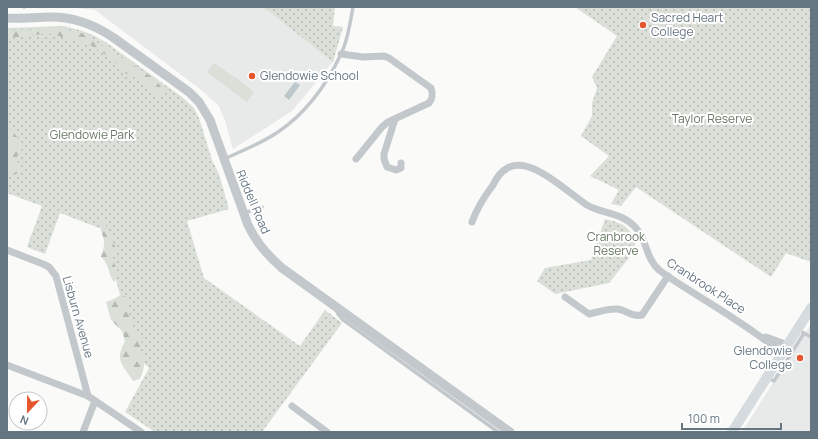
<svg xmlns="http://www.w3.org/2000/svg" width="818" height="439" font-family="Manrope,sans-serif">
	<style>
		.built { fill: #e8e9e9 }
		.grass { fill: url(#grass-dots) }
		.forest { fill: url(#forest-firs) }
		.pitch { fill: #dadfd7 }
		.water { fill: #bbc7cb }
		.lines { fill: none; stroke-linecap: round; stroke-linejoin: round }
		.stream { stroke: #bbc7cb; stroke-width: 2 }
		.service { stroke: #c3c8cc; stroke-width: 3.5 }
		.minor { stroke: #c3c8cc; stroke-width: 7 }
		.tertiary { stroke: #c3c8cc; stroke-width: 9 }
		.secondary { stroke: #d6dbdf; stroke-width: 10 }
		.poi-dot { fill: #e4572e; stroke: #fff; stroke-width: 1.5 }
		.labels { text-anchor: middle; stroke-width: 4; stroke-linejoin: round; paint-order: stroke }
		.poi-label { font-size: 12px; fill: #657683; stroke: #fff; text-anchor: start }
		.park-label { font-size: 12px; fill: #687a64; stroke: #fff }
		.street-label { font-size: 12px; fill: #657683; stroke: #fff }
	</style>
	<defs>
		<pattern id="grass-dots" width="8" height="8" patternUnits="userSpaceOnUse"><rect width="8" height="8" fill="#dadfd7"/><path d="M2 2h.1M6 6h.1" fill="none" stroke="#b4b9b4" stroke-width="1.8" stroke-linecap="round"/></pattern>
		<pattern id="forest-firs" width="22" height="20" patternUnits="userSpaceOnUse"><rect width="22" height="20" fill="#dadfd7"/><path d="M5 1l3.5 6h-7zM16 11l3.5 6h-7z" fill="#b4b9b4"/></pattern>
	</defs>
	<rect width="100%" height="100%" fill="#fafaf8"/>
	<g class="built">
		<polygon points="66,7 263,7 333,62 292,111 233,149 225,121 219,106 200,89 95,10"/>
		<polygon points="811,324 811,432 742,432 774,381"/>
	</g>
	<g class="grass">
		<polygon points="263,7 335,7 333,26 343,27 333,62"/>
		<polygon points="575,7 811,7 811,262 786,253 771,277 636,187 621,206 611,204 619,190 590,176 609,156 581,136 592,116 592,103 597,88 592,77 617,36"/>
		<path d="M63,26C79,29 93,34 107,43L182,97L194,108L199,118L212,160L219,174L229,209L187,221L204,278L300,346L325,310L342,323L262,432H155L125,412L149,368L137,356L102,229L60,213L45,254L27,247L42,206L7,193V28Z"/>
		<path d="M605,219C626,224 632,227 636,249L609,283L555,294L537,281L545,268L591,260Z"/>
	</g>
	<g class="forest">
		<polygon points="61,28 84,34 98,43 154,78 166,93 164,95 158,95 140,80 125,73 111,58 90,45 48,33 29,36 7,38 7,31 8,30 31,30"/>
		<polygon points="7,126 21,141 23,148 16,158 18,163 21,166 21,172 15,174 9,171 7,169"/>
		<path d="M102,220C107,224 112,241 116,248C110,257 115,265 119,274L114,282C107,272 111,267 101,257C102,253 104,248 104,244C105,235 97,229 102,220Z"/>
		<path d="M122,294C131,301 128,309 130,319C132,327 138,331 141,337C143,342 141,348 141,353C141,356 144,358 144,361C145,367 142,374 140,379L133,381C123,364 114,361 125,341L122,331L111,320L106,302L112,300Z"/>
	</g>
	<g class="pitch">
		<polygon points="214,63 234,77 227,87 207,72"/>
		<polygon points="235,77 254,92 247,102 227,87"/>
	</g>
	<polygon class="water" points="295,82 300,85 289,100 284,96"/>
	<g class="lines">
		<polyline class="stream" points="24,7 24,8"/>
		<g class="service">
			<path d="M224,159C242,151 262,143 278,132C306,113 327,84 341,54C348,40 350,23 353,7"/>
			<polyline points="244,213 262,207"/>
			<polyline points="336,309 338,314 342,319 498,432"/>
			<polyline points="802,332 811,337"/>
			<polyline points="768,378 774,381 804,333"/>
		</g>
		<g class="minor">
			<path d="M341,54L363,57L384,56L389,58L431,88C433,94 433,98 429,103L388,122L382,127L356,159"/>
			<polyline points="395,119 384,154 384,159 387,167 396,170 401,168 401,163"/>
			<path d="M472,222C477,208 484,197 493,185C496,179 500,172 506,169C529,153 568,193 587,205C602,214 622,212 636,228C647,240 646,259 659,270C672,280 686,288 700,297C729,315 756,332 782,353"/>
			<polyline points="7,250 43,264 49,267 56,276 88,396"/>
			<path d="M565,297L589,314C598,312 609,308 618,309C628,311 631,317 642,315L668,276"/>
			<polyline points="766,337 788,345"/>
			<polyline points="7,365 88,396 141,432"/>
			<polyline points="292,406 327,432"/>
			<polyline points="83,432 95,401"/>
		</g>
		<path class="tertiary" d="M7,18C22,19 36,17 51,17C74,17 95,25 114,38L189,92L199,102L210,120L248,225C256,242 267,255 282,268L510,432"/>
		<polyline class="secondary" points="732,432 811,308"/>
	</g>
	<g class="poi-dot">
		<circle cx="643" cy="25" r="4"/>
		<circle cx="252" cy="76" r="4"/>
		<circle cx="800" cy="358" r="4"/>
	</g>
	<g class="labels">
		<g class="poi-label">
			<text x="651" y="22">Sacred Heart<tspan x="651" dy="14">College</tspan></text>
			<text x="260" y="80">Glendowie School</text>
			<text x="792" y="355" text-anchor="end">Glendowie<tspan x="792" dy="14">College</tspan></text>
		</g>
		<g class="park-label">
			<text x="712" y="123">Taylor Reserve</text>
			<text x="92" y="139">Glendowie Park</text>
			<text x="616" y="241">Cranbrook<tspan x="616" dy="14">Reserve</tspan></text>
		</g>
		<g class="street-label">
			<text transform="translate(253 202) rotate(67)" y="4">Riddell Road</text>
			<text transform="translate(706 286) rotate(33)" y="4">Cranbrook Place</text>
			<text transform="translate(78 317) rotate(74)" y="4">Lisburn Avenue</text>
		</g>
	</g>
	<rect width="818" height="439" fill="none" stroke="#657683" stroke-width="16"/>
	<g transform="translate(28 411) rotate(202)"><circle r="19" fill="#ffffff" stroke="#c1c8cd"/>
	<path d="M0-3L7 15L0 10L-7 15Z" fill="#e4572e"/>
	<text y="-6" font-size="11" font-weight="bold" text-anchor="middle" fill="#657683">N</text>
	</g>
	<path d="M682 423v6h99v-6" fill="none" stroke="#657683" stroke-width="2"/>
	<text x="688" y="423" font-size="12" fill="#657683" stroke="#ffffff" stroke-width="3" paint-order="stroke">100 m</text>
</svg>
